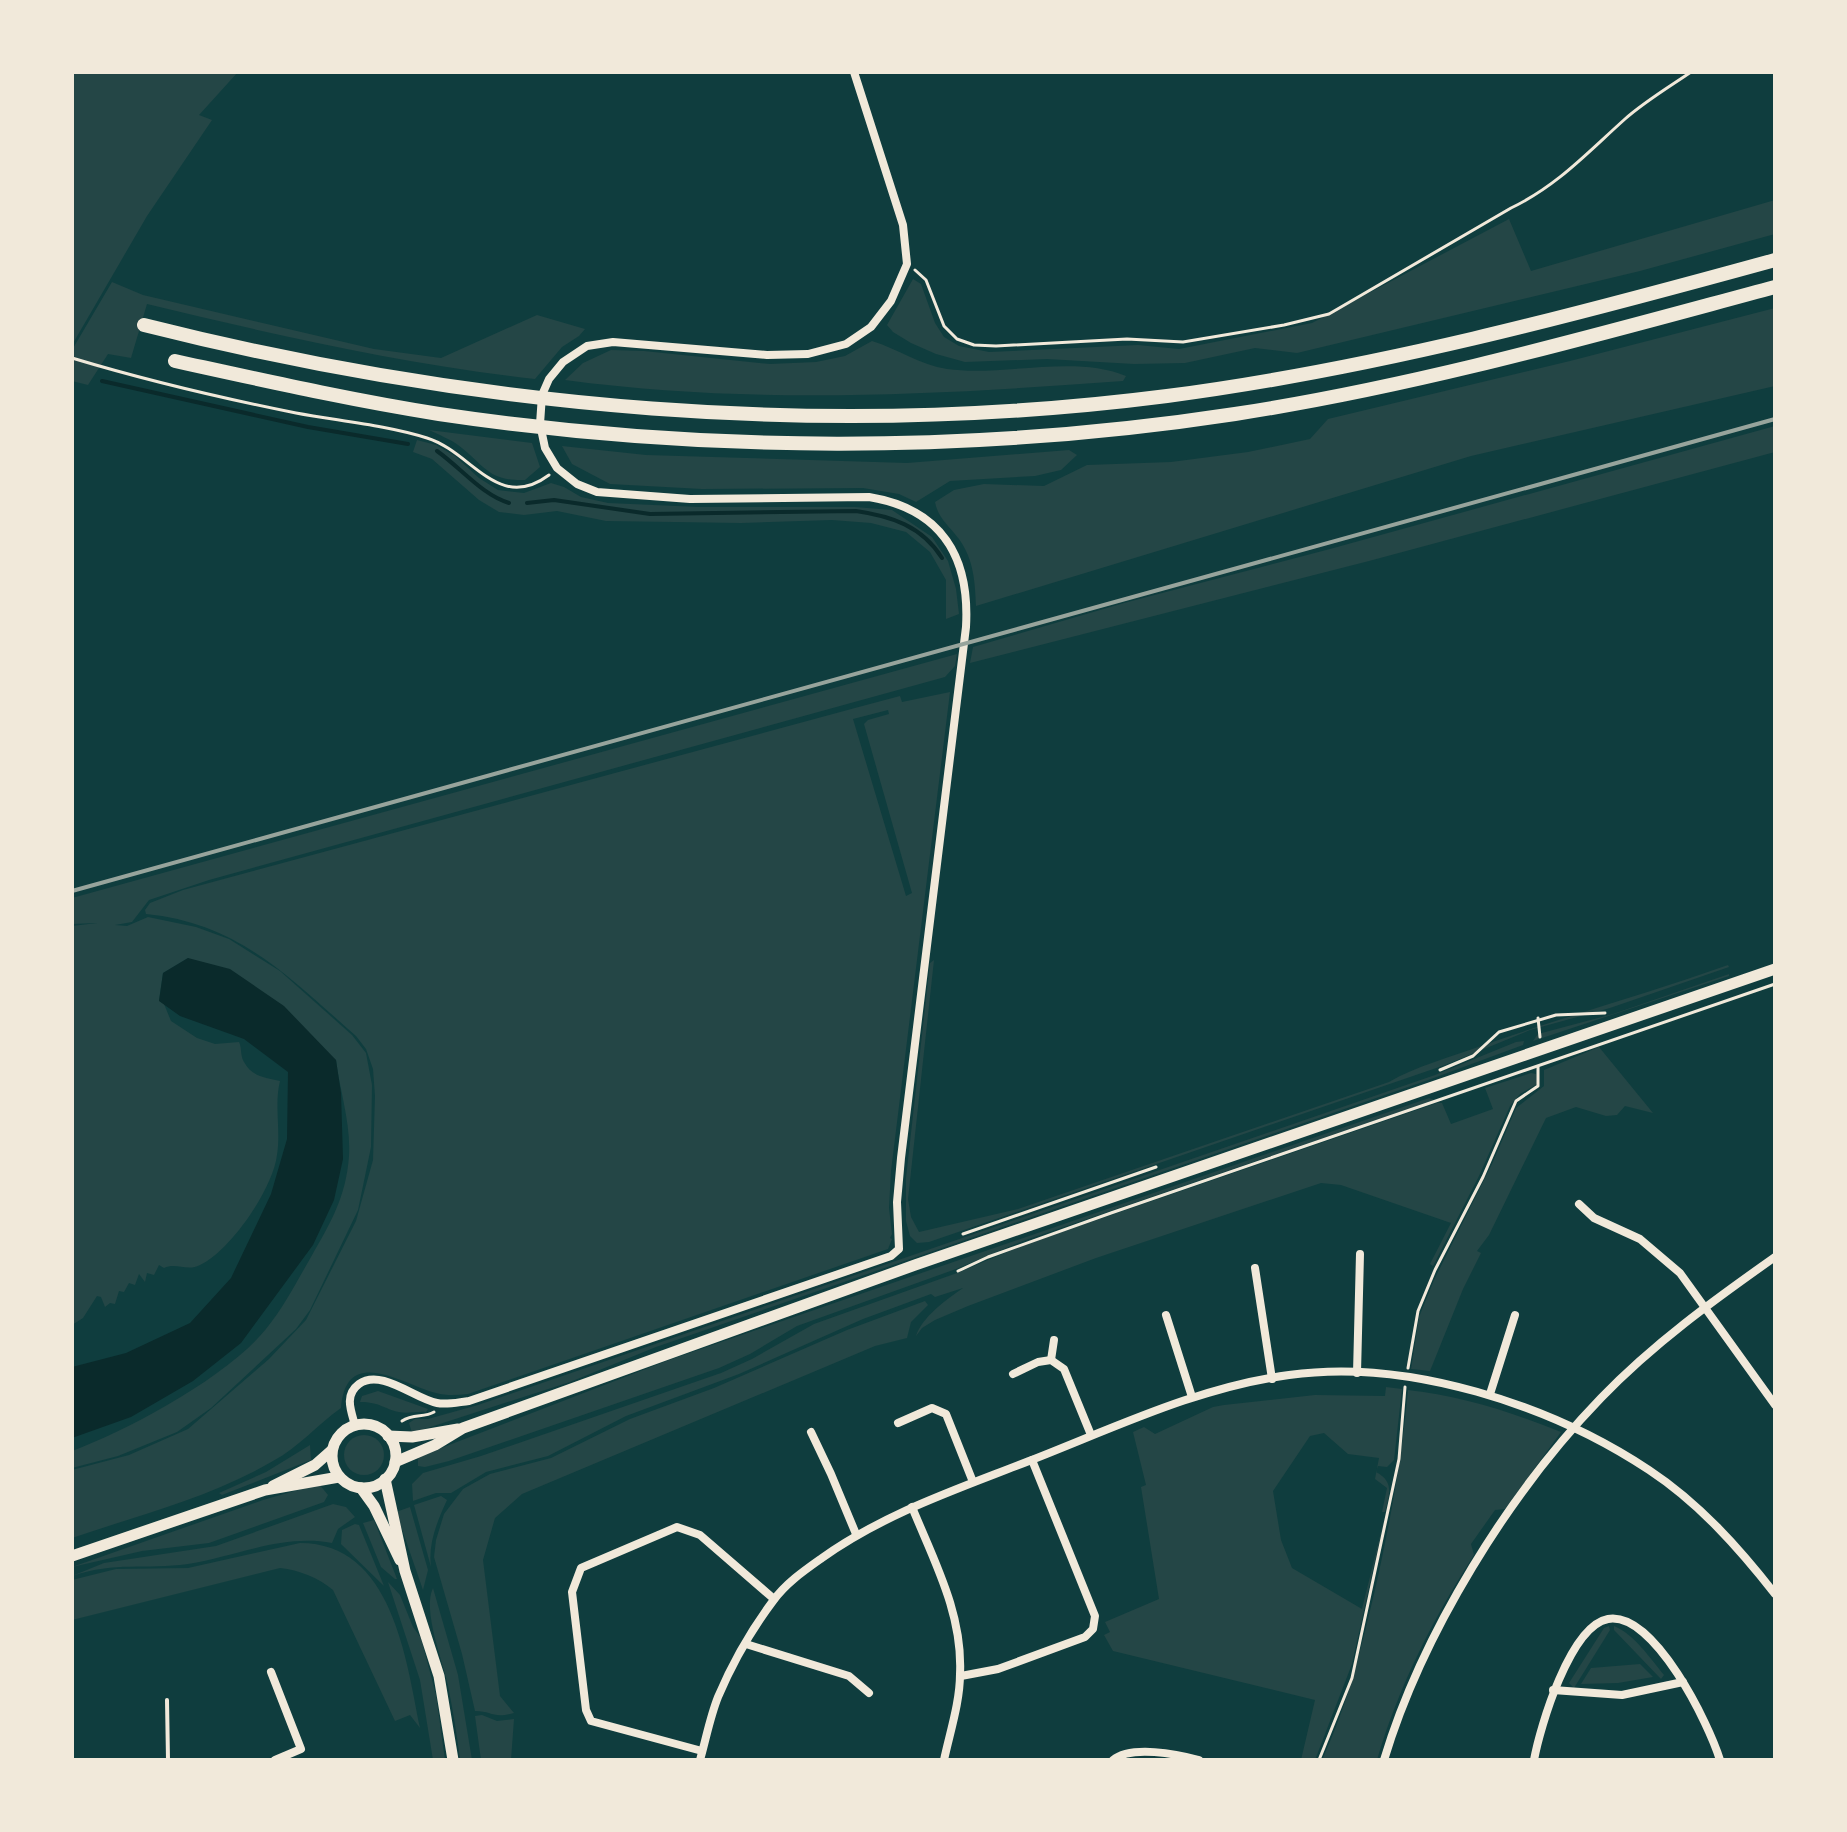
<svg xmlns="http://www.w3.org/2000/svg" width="1847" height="1832" font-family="'Asap Condensed',sans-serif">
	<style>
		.green { fill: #244646; fill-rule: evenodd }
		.water { fill: #0a2a2b }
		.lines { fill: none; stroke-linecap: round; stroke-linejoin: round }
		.stream { stroke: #0a2a2b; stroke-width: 4 }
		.path { stroke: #f1e9da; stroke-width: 3 }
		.service { stroke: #f1e9da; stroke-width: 4 }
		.minor { stroke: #f1e9da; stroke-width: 8 }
		.secondary { stroke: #f1e9da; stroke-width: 11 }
		.motorway { stroke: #f1e9da; stroke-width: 14 }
		.rail { stroke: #97a49c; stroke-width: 4 }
	</style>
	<rect width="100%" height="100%" fill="#0f3d3e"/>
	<g class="green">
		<polygon points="72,72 238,72 199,115 212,120 147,216 72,345"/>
		<polygon points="1775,200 1775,234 1640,271 1297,353 1255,348 1185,363 1134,364 1047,359 965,362 936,354 911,343 893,332 887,325 913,279 921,284 935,323 944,337 959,346 989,352 1138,345 1179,349 1312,323 1509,219 1531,271"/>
		<path d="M112,282L143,295L374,349L441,358L537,315L585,329L579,336L562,347L535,379C403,364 275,335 147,304L131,358L108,354L88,385L72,381V350Z"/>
		<path d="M1775,308V386L1471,456L976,606C975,582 974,560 959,539C949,526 938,518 935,502L954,490L984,484L1044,486L1087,465L1171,462L1248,452L1310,439L1328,419L1570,361Z"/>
		<path d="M872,341C898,349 920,365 947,369C1003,377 1074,354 1126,376L1123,381C935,395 753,405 565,380L583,363L611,350L644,351L770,364L816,362L845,356Z"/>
		<polygon points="1775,426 1775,452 1369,561 970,663 973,647 1124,603 1330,549"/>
		<path d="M429,430L532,443L540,467L525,480C487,481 486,466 458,445C450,439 439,435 429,430Z"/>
		<polygon points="417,440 436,445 455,456 479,478 498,490 524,493 551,483 564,487 581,497 608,503 699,507 855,507 892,510 932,537 948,561 956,589 959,614 946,619 946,580 930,552 906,532 871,523 832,520 741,523 606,521 557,511 524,515 499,512 479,500 432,459 413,452"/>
		<polygon points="562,446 646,455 907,463 1069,450 1077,455 1061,470 1035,476 950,481 916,502 899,494 863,488 702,489 610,484 572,464"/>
		<path d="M957,654L955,666L945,677L209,880L149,900L132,922L115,925L127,926L148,917L196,927L229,939L280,971L352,1035L366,1053L372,1085L371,1147L358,1210L310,1310L296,1329L211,1408L177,1432L118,1456L72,1468V1451C130,1429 227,1377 266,1329C284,1307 297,1281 311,1257C331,1222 346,1197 349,1156C351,1123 340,1092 336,1060L188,958L163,973L159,1000L164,1004L171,1021L197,1038L215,1044L239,1042C242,1048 240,1055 244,1062C252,1077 266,1078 280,1081C274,1105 281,1130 277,1155C273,1189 230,1251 200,1265C187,1272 176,1262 164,1268L159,1265L154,1275L147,1273L145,1282L139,1274L135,1285L129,1283L124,1292L119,1291L115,1304L110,1303L105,1307L101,1297L97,1296L83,1318L72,1325V926L97,923L72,924V898Z"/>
		<path d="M950,692L891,1171L889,1208L892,1234L890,1238L892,1239L888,1249L468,1394C457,1395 447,1396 436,1393C402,1384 346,1344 341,1408C317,1425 299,1447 273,1461C212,1497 139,1515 72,1538V1470L129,1455L188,1429L269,1359L306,1320L356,1221L373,1160L375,1096L373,1069L366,1049L356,1036C290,978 239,923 146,914L145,910L150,903L183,890L855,708L900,696L902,702ZM888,710L889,714L868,720L864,724L912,893L906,896L853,719Z"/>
		<path d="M934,960L908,1199L911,1217L919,1232L1018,1209L1389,1082C1416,1066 1451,1057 1481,1046C1563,1017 1646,994 1728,965L1729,967L1610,1008L1530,1030L1445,1065L929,1242L917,1243L910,1236L906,1221V1178L930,963Z"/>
		<polygon points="1729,974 1729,976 1533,1041 1538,1034 1613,1014"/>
		<polygon points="1524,1041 1523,1045 1431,1079 656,1347 570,1382 412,1433 409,1423 415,1419 428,1419 478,1405 1435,1075 1516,1042"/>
		<polygon points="1599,1047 1653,1113 1625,1106 1617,1115 1606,1116 1576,1107 1546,1118 1489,1235 1477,1251 1481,1253 1463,1289 1430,1371 1411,1369 1419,1317 1434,1280 1492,1164 1516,1108 1544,1086 1544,1070"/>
		<path d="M1531,1073L1536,1074L1537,1084L1520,1094L1510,1106L1479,1176L1433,1266L1430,1264L1451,1223L1341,1185L1321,1183L1096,1258L968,1306L935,1320L922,1328L916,1336C922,1317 947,1299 963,1288L935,1297L931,1294L863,1319L739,1374L626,1416L548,1456L486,1472L451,1493H436L413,1501L412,1484L423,1473L481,1456L721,1373L752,1359L814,1324L957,1273L1024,1245L1437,1103H1442L1451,1124L1493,1109L1485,1088Z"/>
		<polygon points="1429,1098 1434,1100 1023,1241 956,1269 797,1326 750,1354 719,1368 449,1461 425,1467 418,1466 418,1457 669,1360"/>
		<path d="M925,1301L928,1305L911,1322L907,1338L875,1346L522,1494L495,1518L483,1560L500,1696L514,1713C493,1719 492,1711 475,1711L462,1654L434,1557L436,1540L444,1514L463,1489L490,1474L551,1458L630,1419L714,1388L847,1330Z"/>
		<path d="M1386,1387L1402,1389L1394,1460L1387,1467L1378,1466L1376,1472C1395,1482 1389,1495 1385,1512H1382L1387,1488L1375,1479L1379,1458L1348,1454L1324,1433L1310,1436L1273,1491L1281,1540L1292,1568L1362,1609L1385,1516L1352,1664L1315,1760H1301L1315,1700L1113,1651L1104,1635L1110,1632L1105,1622L1159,1599L1141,1487L1146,1485L1133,1432L1144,1427L1155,1434L1213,1407L1224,1405L1315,1395L1385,1396Z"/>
		<path d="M1408,1390C1462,1396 1511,1412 1561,1432L1505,1509L1495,1510L1471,1544L1474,1555C1433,1618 1398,1688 1377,1760H1322C1349,1701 1360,1652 1375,1590C1390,1523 1402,1458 1408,1390Z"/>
		<path d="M378,1391L428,1409L426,1412C417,1411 408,1414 399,1412C384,1409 380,1402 360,1402L362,1396Z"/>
		<circle cx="364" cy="1455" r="20"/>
		<polygon points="310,1445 311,1460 222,1495 219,1493 266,1472"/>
		<polygon points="319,1484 328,1495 324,1502 209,1543 142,1551 72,1567 263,1500"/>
		<path d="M441,1496L447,1500C437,1522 428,1543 431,1567L414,1505Z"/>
		<path d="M333,1504L346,1507L355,1517L338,1529L332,1543C282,1534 237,1556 188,1564C145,1570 116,1561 72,1576L104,1563L216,1546Z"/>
		<polygon points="410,1507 428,1570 423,1590 396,1512"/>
		<polygon points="374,1520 397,1579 395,1579 381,1567 363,1523"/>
		<polygon points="355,1524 359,1525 384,1586 341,1544 342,1530"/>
		<path d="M300,1543C392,1543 406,1658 420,1728L410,1715L395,1721L333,1590C319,1578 299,1570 280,1568L72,1620V1580L116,1569L188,1568Z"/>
		<polygon points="388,1582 400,1595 413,1627 421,1638 436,1695 445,1760 433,1760 420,1680"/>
		<path d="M433,1588L458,1675L472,1760H460C457,1735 453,1710 448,1686C443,1661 422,1610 433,1588Z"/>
		<polygon points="1609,1626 1610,1630 1574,1688 1569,1683 1604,1628"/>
		<path d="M1614,1626C1634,1634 1650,1658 1664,1675L1661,1679L1614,1630Z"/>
		<polygon points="1640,1664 1653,1677 1618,1683 1581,1684 1591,1668"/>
		<polygon points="482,1715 497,1721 514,1719 511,1760 481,1760 475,1716"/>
	</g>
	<polygon class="water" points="188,958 230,969 284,1006 336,1060 341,1093 343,1159 334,1200 313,1245 241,1343 193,1381 131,1417 72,1438 72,1367 126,1353 190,1323 231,1278 271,1194 287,1139 288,1072 244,1039 180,1016 159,1001 163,973"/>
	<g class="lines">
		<g class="stream">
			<polyline points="102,381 308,427 408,444"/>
			<path d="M437,451C461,468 482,495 509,503"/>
			<path d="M527,503L554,500L650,514L856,511C891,516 922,526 942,558"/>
		</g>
		<g class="path">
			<path d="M915,270L926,280L944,326L957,339L974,345L996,346L1127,339L1183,342L1284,325L1329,314L1511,208C1557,186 1587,153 1625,119C1644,102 1669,87 1691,72"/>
			<path d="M72,358C145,380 221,398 296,413C339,421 385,425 427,438C472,452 498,513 549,475"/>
			<polyline points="1538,1018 1540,1037"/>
			<polyline points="1440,1070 1473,1056 1499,1032 1556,1015 1605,1013"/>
			<polyline points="963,1234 1156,1167"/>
			<polyline points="958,1271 988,1257 1111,1213 1775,984"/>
			<polyline points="1408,1368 1418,1311 1435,1270 1483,1177 1516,1101 1538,1086 1538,1067"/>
			<path d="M402,1421C413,1413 424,1418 434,1412"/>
			<polyline points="1319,1760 1352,1678 1399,1459 1405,1387"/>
		</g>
		<polyline class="service" points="167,1700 168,1760"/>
		<g class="minor">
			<polyline points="1579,1204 1594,1218 1640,1239 1680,1273 1775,1405"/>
			<polyline points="1255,1268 1272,1379"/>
			<polyline points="1166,1315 1192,1397"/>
			<polyline points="1051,1360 1054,1340"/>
			<polyline points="1357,1373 1360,1254"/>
			<polyline points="1013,1374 1038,1362 1051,1360 1064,1369 1091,1435"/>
			<polyline points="1490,1394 1515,1315"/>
			<polyline points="898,1423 932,1408 946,1414 973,1482"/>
			<path d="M355,1425C351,1411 344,1395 359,1384C381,1368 415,1399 437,1403C447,1405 459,1402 469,1401L891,1256L899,1249L897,1202L901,1158L966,627C970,557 942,509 869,497L690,499L597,492L577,484L557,468L545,448L540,424L542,395L549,379L563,362L587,346L613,342L767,355L808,354L846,344L871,327L891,301L907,264L903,225L854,72"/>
			<polyline points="811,1432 831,1474 856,1534"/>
			<path d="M912,1507C934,1561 963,1614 960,1674C960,1702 950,1732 944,1760"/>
			<polyline points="746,1644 849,1676 869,1693"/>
			<polyline points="271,1672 301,1749 275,1760"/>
			<polyline points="961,1676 998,1669 1085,1637 1093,1629 1095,1616 1032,1460"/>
			<polyline points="1553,1690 1622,1695 1683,1682"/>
			<polyline points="702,1751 591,1721 586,1710 572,1592 581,1568 677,1527 700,1535 774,1599"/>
			<path d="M700,1760C706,1739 710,1717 718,1697C732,1664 752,1629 773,1601C786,1583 805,1570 822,1558C885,1513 958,1489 1029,1461C1114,1428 1198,1387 1289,1375C1408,1358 1551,1405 1649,1470C1699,1503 1739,1548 1775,1594"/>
			<path d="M1113,1760C1131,1745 1177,1754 1199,1760"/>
			<path d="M1384,1760C1422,1634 1509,1493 1601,1398C1653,1344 1714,1300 1775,1257"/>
			<path d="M1534,1760C1540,1727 1570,1626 1608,1619C1654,1611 1709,1724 1720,1760"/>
		</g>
		<g class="secondary">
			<circle cx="364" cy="1456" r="32"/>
			<polyline points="388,1436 412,1437 458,1429"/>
			<polyline points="395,1462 435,1445 463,1428 915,1265 1775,969"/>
			<polyline points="385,1479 405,1571 439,1676 453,1760"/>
			<polyline points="273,1486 315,1465 332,1450"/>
			<polyline points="361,1488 374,1506 400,1560"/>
			<polyline points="72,1556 265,1490 339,1477"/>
		</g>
		<g class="motorway">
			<path d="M144,325C477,409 825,440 1167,396C1374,369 1575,315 1775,260"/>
			<path d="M175,361C262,380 350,400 439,414C701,453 973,454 1235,414C1418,386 1596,335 1775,287"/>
		</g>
		<polyline class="rail" points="72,891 1775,419"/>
	</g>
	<rect width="1847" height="1832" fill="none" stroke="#f1e9da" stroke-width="148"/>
</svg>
